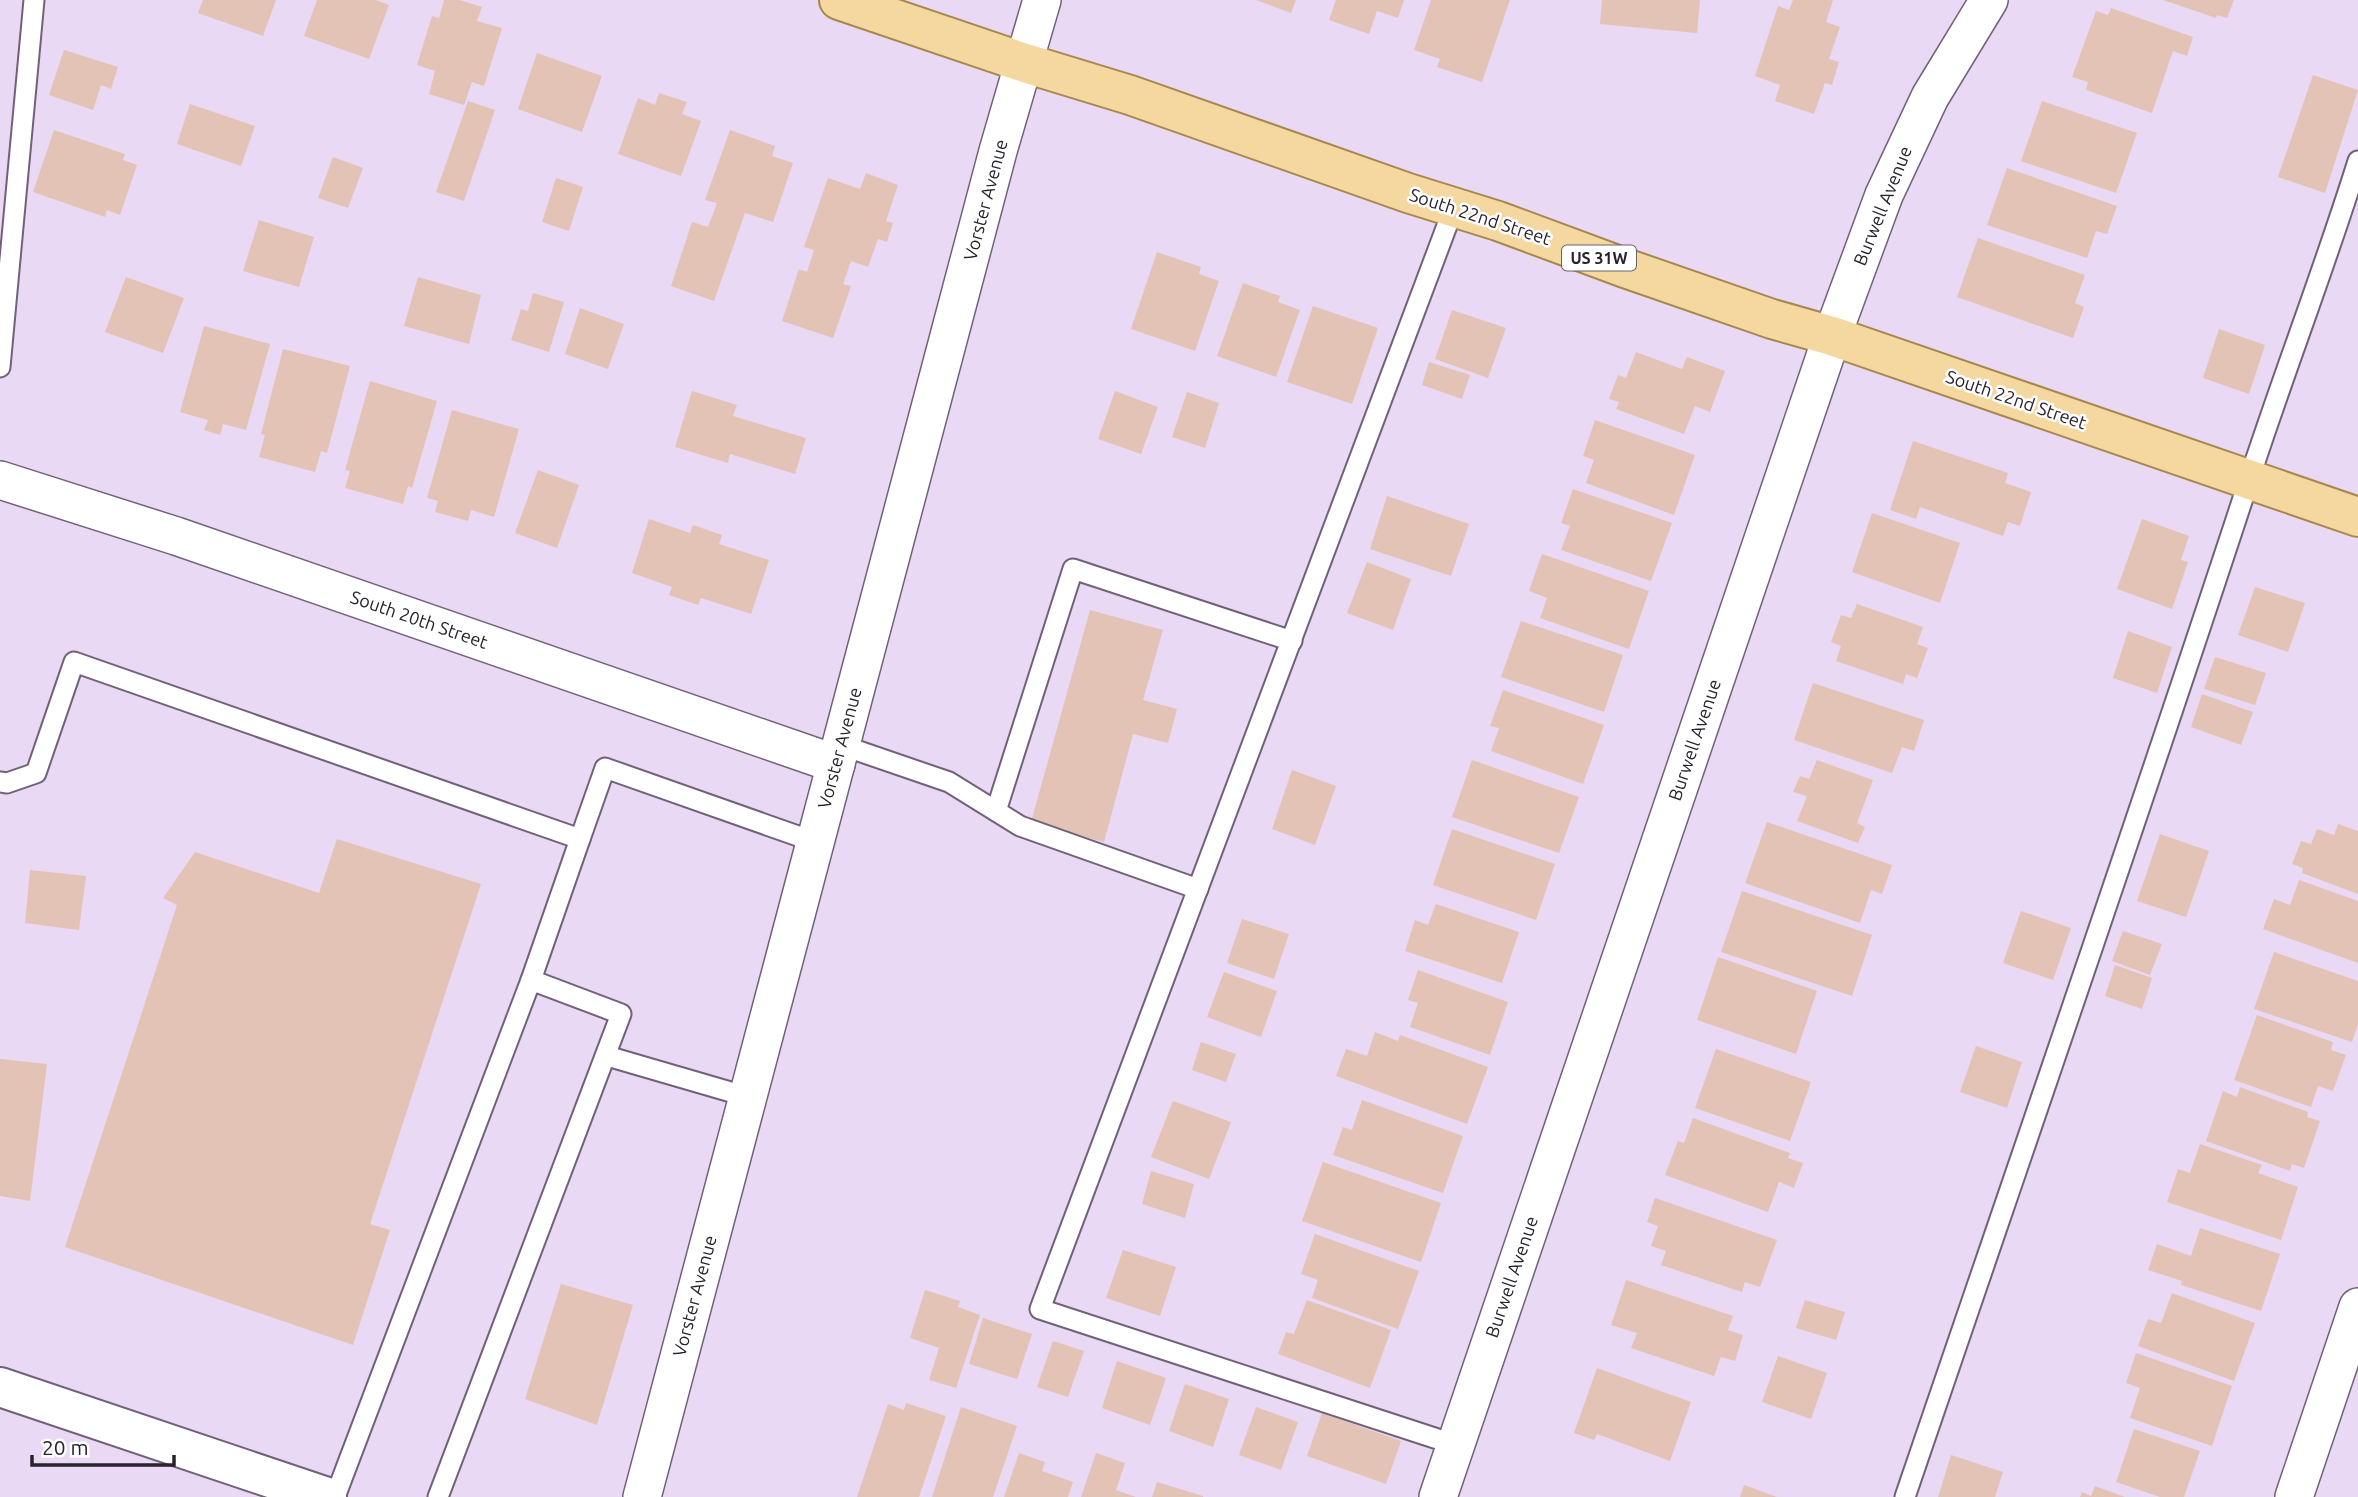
<svg xmlns="http://www.w3.org/2000/svg" width="2358" height="1497" font-family="Ubuntu,sans-serif">
	<style>
		.building { fill: #e2c3b5 }
		.lines { fill: none; stroke-linecap: round; stroke-linejoin: round }
		.lane-casing { stroke: #706179; stroke-width: 23 }
		.street-casing { stroke: #706179; stroke-width: 40 }
		.secondary-casing { stroke: #706179; stroke-width: 42 }
		.primary-casing { stroke: #a7874e; stroke-width: 42 }
		.lane { stroke: #fff; stroke-width: 19 }
		.street { stroke: #fff; stroke-width: 37 }
		.secondary { stroke: #fff; stroke-width: 38 }
		.primary { stroke: #f4d8a0; stroke-width: 38 }
		.labels { text-anchor: middle; stroke-width: 5; stroke-linejoin: round; paint-order: stroke }
		.shield { fill: #fff; stroke: #68646b; stroke-width: 2 }
		.shield-label { font-size: 16px; font-weight: bold; fill: #28222c }
		.street-label { font-size: 18px; fill: #28222c; stroke: #fff }
	</style>
	<rect width="100%" height="100%" fill="#ead9f4"/>
	<g class="building">
		<polygon points="203,0 276,0 263,36 198,13"/>
		<polygon points="317,0 376,0 389,5 369,59 304,36"/>
		<polygon points="444,0 459,0 482,7 477,21 502,28 484,86 472,82 464,105 429,94 435,71 417,65 432,16 439,18"/>
		<polygon points="1256,0 1296,0 1291,13"/>
		<polygon points="1336,0 1404,0 1398,18 1377,11 1369,34 1329,20"/>
		<polygon points="1431,0 1510,0 1482,82 1437,67 1440,59 1414,50"/>
		<polygon points="1602,0 1700,0 1697,33 1600,24"/>
		<polygon points="1793,0 1833,0 1826,22 1840,27 1829,59 1839,62 1832,85 1825,83 1814,114 1775,101 1780,85 1755,76 1778,6 1789,10"/>
		<polygon points="2163,0 2234,0 2227,18 2217,15 2216,18"/>
		<polygon points="2111,8 2193,37 2187,56 2173,51 2152,113 2086,90 2088,82 2072,77 2096,11 2108,15"/>
		<polygon points="64,50 118,67 111,89 101,85 93,110 49,95"/>
		<polygon points="537,53 602,76 582,132 518,109"/>
		<polygon points="2313,75 2358,90 2325,193 2278,177"/>
		<polygon points="659,93 687,102 682,114 701,121 681,176 618,154 638,98 655,105"/>
		<polygon points="468,101 495,110 464,201 436,192"/>
		<polygon points="2042,101 2137,133 2116,193 2021,161"/>
		<polygon points="190,104 255,126 241,166 177,144"/>
		<polygon points="54,130 125,154 123,160 137,165 120,215 107,210 105,217 33,192"/>
		<polygon points="730,130 775,146 772,156 793,163 773,222 745,213 714,301 671,286 692,222 708,227 717,203 705,200"/>
		<polygon points="333,157 363,168 348,208 318,198"/>
		<polygon points="2007,168 2117,206 2107,234 2096,231 2087,258 1987,225"/>
		<polygon points="866,173 898,185 886,221 893,223 887,242 878,239 868,267 851,261 843,284 851,286 833,338 782,321 799,269 807,272 814,250 804,247 828,178 860,189"/>
		<polygon points="556,178 583,187 569,231 542,222"/>
		<polygon points="259,220 314,237 299,287 243,271"/>
		<polygon points="1978,238 2085,275 2075,303 2084,307 2073,338 1957,297"/>
		<polygon points="1157,252 1201,267 1199,274 1219,281 1195,351 1131,329"/>
		<polygon points="126,277 184,298 163,353 105,332"/>
		<polygon points="418,277 481,295 469,344 404,326"/>
		<polygon points="1243,283 1280,296 1278,302 1300,310 1276,377 1217,356"/>
		<polygon points="533,293 564,302 549,352 511,340 521,309 528,311"/>
		<polygon points="1313,306 1378,328 1352,404 1287,382"/>
		<polygon points="580,308 624,324 608,369 565,354"/>
		<polygon points="1452,310 1506,328 1488,378 1435,359"/>
		<polygon points="204,326 270,344 246,430 223,424 220,435 204,430 208,420 180,412"/>
		<polygon points="2219,329 2265,345 2249,394 2203,378"/>
		<polygon points="283,349 350,366 327,453 321,451 315,472 259,457 265,435 261,434"/>
		<polygon points="1636,352 1682,369 1687,357 1725,371 1710,412 1695,406 1684,434 1616,409 1619,402 1609,399 1618,375 1626,378"/>
		<polygon points="1429,362 1470,375 1462,399 1422,385"/>
		<polygon points="370,381 437,401 412,488 408,486 403,504 345,488 350,471 345,470"/>
		<polygon points="692,391 737,405 733,416 806,438 795,474 730,454 728,463 675,447"/>
		<polygon points="1115,391 1158,407 1141,454 1098,439"/>
		<polygon points="1187,392 1219,403 1205,448 1172,437"/>
		<polygon points="452,410 519,429 494,517 471,510 468,521 435,512 438,501 427,498"/>
		<polygon points="1595,420 1695,455 1674,515 1586,483 1594,460 1583,456"/>
		<polygon points="1913,441 2008,473 2005,483 2031,492 2020,526 2008,522 2003,536 1920,507 1916,519 1890,510"/>
		<polygon points="538,470 579,485 557,548 515,533"/>
		<polygon points="1573,489 1672,523 1651,581 1561,550 1570,526 1561,523"/>
		<polygon points="1387,496 1469,524 1451,576 1370,549"/>
		<polygon points="1872,513 1960,543 1940,603 1852,572"/>
		<polygon points="649,519 690,533 693,525 722,535 719,544 769,560 751,614 701,598 698,605 669,595 672,587 632,573"/>
		<polygon points="2142,519 2189,536 2181,560 2188,562 2172,609 2117,589"/>
		<polygon points="1542,554 1649,591 1629,649 1540,618 1547,598 1529,591"/>
		<polygon points="1367,562 1411,579 1393,630 1347,613"/>
		<polygon points="2255,587 2305,603 2288,652 2238,635"/>
		<polygon points="1857,604 1923,627 1917,644 1928,648 1917,678 1906,674 1903,684 1836,661 1841,646 1831,642 1841,615 1851,618"/>
		<polygon points="1090,610 1163,630 1143,700 1177,709 1168,743 1133,734 1104,842 1031,822"/>
		<polygon points="1521,621 1623,655 1604,712 1501,677"/>
		<polygon points="2128,631 2172,647 2157,693 2113,678"/>
		<polygon points="2215,657 2266,673 2255,705 2204,689"/>
		<polygon points="1813,683 1924,720 1914,751 1902,747 1892,773 1794,740"/>
		<polygon points="1503,690 1604,725 1583,784 1491,751 1499,728 1490,726"/>
		<polygon points="2202,694 2253,712 2241,745 2191,727"/>
		<polygon points="1472,760 1579,797 1559,853 1452,817"/>
		<polygon points="1817,760 1873,780 1857,823 1865,827 1858,843 1797,821 1807,796 1793,792 1800,776 1809,779"/>
		<polygon points="1292,770 1336,786 1315,845 1272,829"/>
		<polygon points="1767,822 1892,865 1882,894 1871,890 1860,923 1745,883"/>
		<polygon points="2338,824 2358,831 2358,894 2302,873 2303,868 2292,864 2301,841 2311,844 2317,829 2334,835"/>
		<polygon points="1452,829 1555,864 1536,920 1433,885"/>
		<polygon points="2160,834 2209,851 2186,917 2137,901"/>
		<polygon points="337,839 481,884 370,1224 390,1230 353,1345 65,1247 177,905 163,898 195,852 319,893"/>
		<polygon points="30,870 86,876 79,930 25,923"/>
		<polygon points="2299,880 2358,901 2358,963 2263,929 2274,899 2290,905"/>
		<polygon points="1742,891 1872,935 1852,996 1721,952"/>
		<polygon points="1436,904 1519,932 1502,983 1405,951 1415,920 1428,925"/>
		<polygon points="2021,911 2071,928 2053,980 2003,963"/>
		<polygon points="1242,919 1289,934 1274,979 1227,963"/>
		<polygon points="2123,931 2162,944 2150,975 2112,961"/>
		<polygon points="2274,952 2358,981 2358,1024 2352,1042 2254,1009"/>
		<polygon points="1718,957 1817,991 1796,1054 1697,1020"/>
		<polygon points="2115,965 2152,978 2142,1009 2105,996"/>
		<polygon points="1418,970 1508,1002 1490,1055 1410,1027 1418,1003 1408,1000"/>
		<polygon points="1224,972 1277,991 1261,1037 1207,1017"/>
		<polygon points="2257,1015 2333,1042 2331,1050 2346,1055 2333,1091 2318,1086 2311,1107 2234,1080"/>
		<polygon points="1375,1032 1398,1041 1400,1035 1488,1067 1467,1124 1336,1076 1346,1049 1367,1056"/>
		<polygon points="1201,1042 1236,1054 1226,1082 1192,1070"/>
		<polygon points="1976,1046 2022,1062 2007,1108 1960,1092"/>
		<polygon points="1716,1049 1811,1082 1790,1141 1695,1108"/>
		<polygon points="0,1059 47,1064 30,1201 0,1196"/>
		<polygon points="2240,1087 2308,1112 2307,1117 2320,1121 2304,1168 2292,1164 2290,1171 2206,1141 2223,1091 2237,1097"/>
		<polygon points="1362,1100 1463,1136 1443,1193 1333,1155 1343,1127 1352,1130"/>
		<polygon points="1173,1101 1231,1122 1209,1179 1151,1157"/>
		<polygon points="1693,1118 1790,1153 1788,1158 1803,1163 1794,1188 1779,1182 1768,1212 1665,1175 1678,1141 1684,1143"/>
		<polygon points="2200,1144 2262,1165 2258,1173 2298,1187 2281,1240 2167,1202 2178,1169 2190,1173"/>
		<polygon points="1323,1162 1441,1203 1421,1262 1302,1221"/>
		<polygon points="1151,1171 1194,1184 1185,1218 1142,1204"/>
		<polygon points="1655,1198 1777,1240 1760,1287 1745,1282 1742,1292 1661,1265 1666,1251 1651,1246 1658,1226 1647,1222"/>
		<polygon points="2200,1228 2280,1254 2261,1311 2181,1285 2182,1281 2148,1270 2157,1244 2191,1256"/>
		<polygon points="1315,1234 1419,1271 1398,1329 1312,1298 1318,1280 1301,1274"/>
		<polygon points="1123,1250 1176,1267 1160,1316 1106,1298"/>
		<polygon points="1626,1280 1733,1316 1728,1330 1743,1335 1735,1361 1721,1357 1714,1376 1631,1348 1637,1333 1611,1325"/>
		<polygon points="561,1284 633,1305 597,1425 525,1399"/>
		<polygon points="925,1290 960,1301 958,1307 980,1315 956,1388 929,1380 939,1348 910,1338"/>
		<polygon points="2172,1293 2255,1323 2234,1381 2138,1346 2148,1319 2161,1323"/>
		<polygon points="1307,1300 1391,1330 1370,1388 1278,1354 1286,1332 1294,1334"/>
		<polygon points="1805,1300 1845,1312 1836,1340 1796,1328"/>
		<polygon points="983,1318 1032,1334 1017,1379 969,1364"/>
		<polygon points="1053,1341 1084,1351 1068,1397 1037,1387"/>
		<polygon points="2136,1353 2232,1386 2212,1446 2130,1418 2140,1388 2126,1383"/>
		<polygon points="1778,1356 1827,1373 1811,1419 1762,1402"/>
		<polygon points="1117,1361 1166,1378 1150,1425 1102,1408"/>
		<polygon points="1597,1368 1691,1402 1670,1461 1597,1434 1594,1440 1574,1433"/>
		<polygon points="1185,1384 1229,1399 1213,1447 1169,1431"/>
		<polygon points="906,1403 946,1416 919,1497 857,1497 888,1404 904,1410"/>
		<polygon points="961,1407 1017,1426 993,1497 932,1497"/>
		<polygon points="1256,1407 1298,1422 1281,1470 1239,1455"/>
		<polygon points="1322,1413 1401,1441 1386,1484 1307,1456"/>
		<polygon points="2134,1429 2200,1451 2184,1497 2160,1497 2116,1482"/>
		<polygon points="1019,1453 1045,1462 1042,1471 1073,1482 1068,1497 1004,1497"/>
		<polygon points="1096,1453 1125,1463 1116,1490 1136,1497 1081,1497"/>
		<polygon points="1951,1455 2003,1472 1995,1497 1938,1497"/>
		<polygon points="1157,1482 1203,1496 1203,1497 1152,1497"/>
		<polygon points="1744,1485 1777,1497 1740,1497"/>
		<polygon points="2095,1486 2125,1497 2080,1497 2082,1492 2091,1496"/>
	</g>
	<g class="lines">
		<defs>
			<g id="lane">
				<polyline points="1454,207 1040,1309 1456,1445"/>
				<polyline points="0,367 34,0"/>
				<polyline points="841,745 949,782 1020,826 1198,889"/>
				<polyline points="0,782 7,783 36,773 74,662 580,839 531,980"/>
				<polyline points="996,811 1073,569 1292,641"/>
				<polyline points="580,839 605,768 815,842"/>
				<polyline points="607,1056 748,1097"/>
				<polyline points="335,1497 531,980 621,1014 438,1497"/>
				<path d="M1905,1497C2020,1159 2137,822 2248,483C2283,375 2324,270 2358,161"/>
			</g>
			<g id="street">
				<polyline points="0,480 176,536 836,764"/>
				<polyline points="642,1497 998,151 1042,0"/>
				<polyline points="1438,1497 1832,336 1884,195 1930,97 1989,0"/>
				<polyline points="2294,1497 2358,1307"/>
			</g>
			<polyline id="secondary" points="0,1387 327,1497"/>
			<polyline id="primary" points="839,0 1025,63 1130,95 1408,193 1498,221 1625,268 1772,319 1832,336 2358,517"/>
		</defs>
		<use href="#lane" class="lane-casing"/>
		<use href="#street" class="street-casing"/>
		<use href="#secondary" class="secondary-casing"/>
		<use href="#primary" class="primary-casing"/>
		<use href="#lane" class="lane"/>
		<use href="#street" class="street"/>
		<use href="#secondary" class="secondary"/>
		<use href="#primary" class="primary"/>
	</g>
	<g class="labels">
		<rect class="shield" x="1562" y="245.5" width="74" height="25" rx="5"/>
		<g class="shield-label">
			<text x="1599" y="264">US 31W</text>
		</g>
		<g class="street-label">
			<text transform="translate(986 200) rotate(-75)" y="6">Vorster Avenue</text>
			<text transform="translate(1883 206) rotate(-68)" y="6">Burwell Avenue</text>
			<text transform="translate(1480 217) rotate(18)" y="6">South 22nd Street</text>
			<text transform="translate(2016 400) rotate(19)" y="6">South 22nd Street</text>
			<text transform="translate(419 620) rotate(19)" y="6">South 20th Street</text>
			<text transform="translate(1695 740) rotate(-71)" y="6">Burwell Avenue</text>
			<text transform="translate(840 748) rotate(-75)" y="6">Vorster Avenue</text>
			<text transform="translate(1512 1277) rotate(-71)" y="6">Burwell Avenue</text>
			<text transform="translate(695 1296) rotate(-75)" y="6">Vorster Avenue</text>
		</g>
	</g>
	<path d="M32 1455v10h142v-10" fill="none" stroke="#28222c" stroke-width="3.5"/>
	<text x="42" y="1455" font-size="21" fill="#28222c" stroke="#ffffff" stroke-width="5" paint-order="stroke">20 m</text>
</svg>
